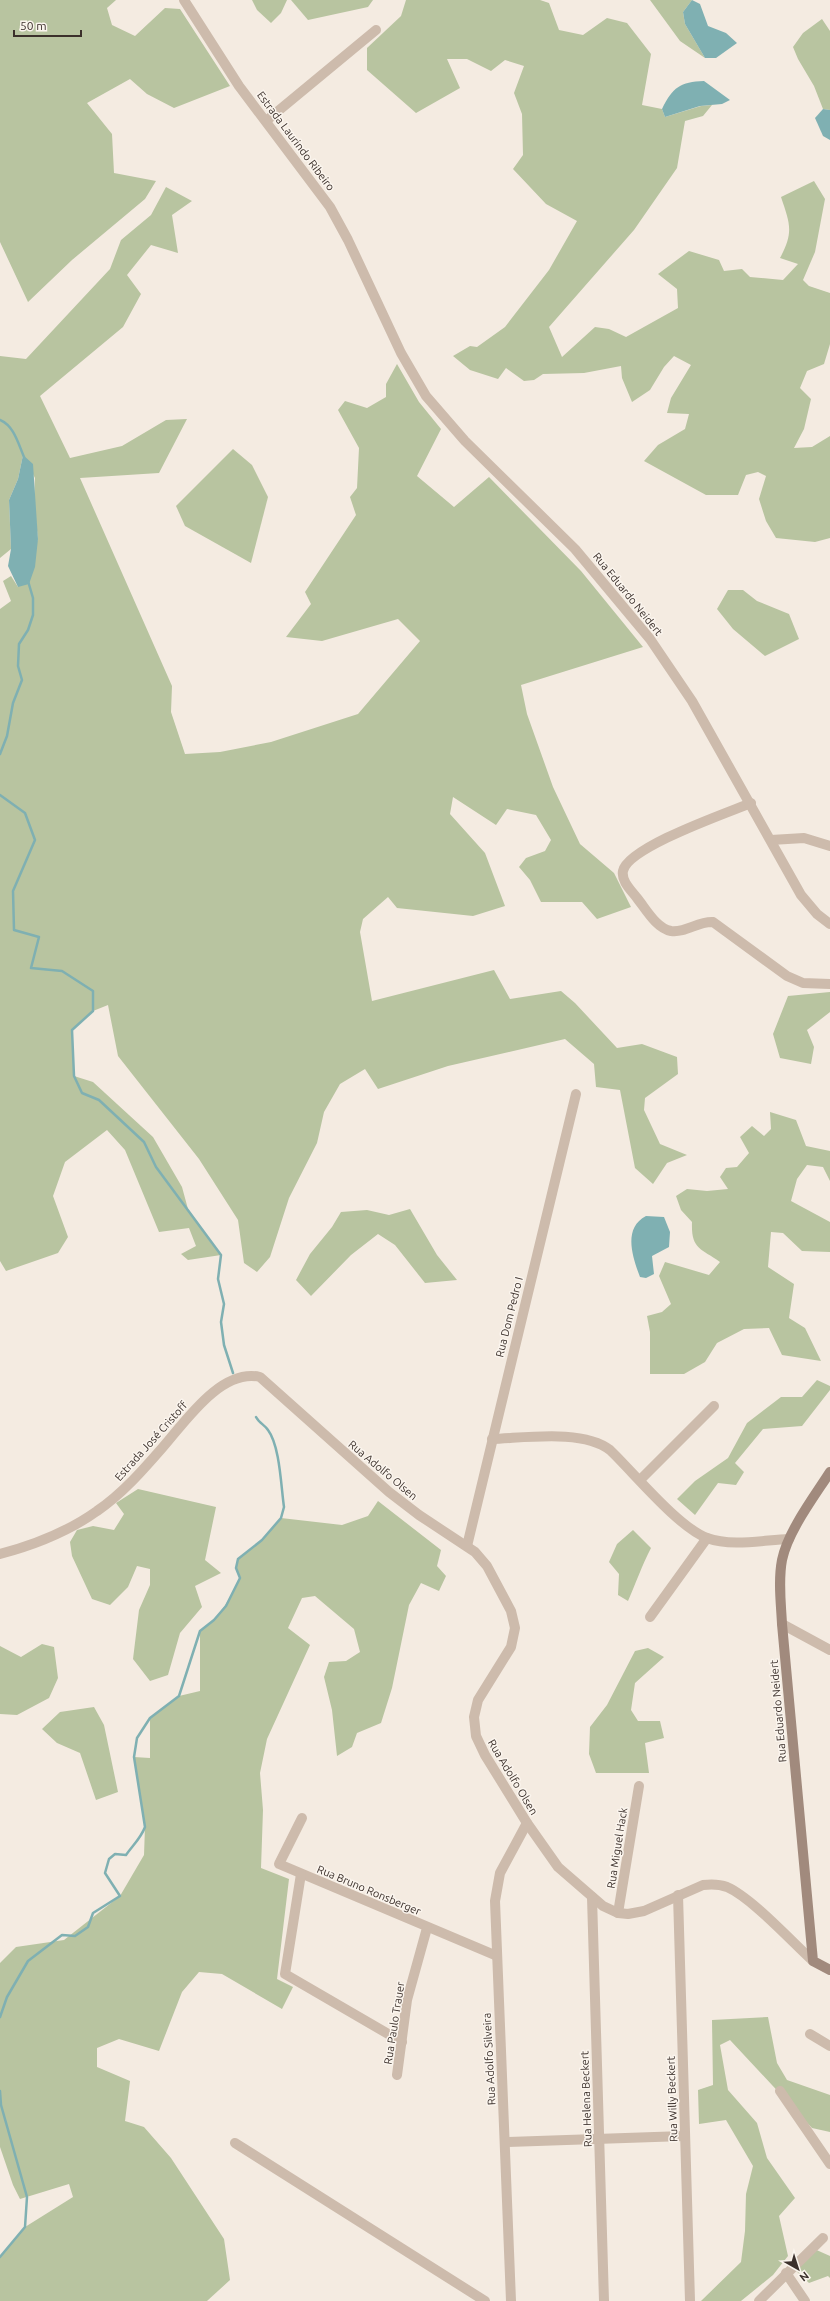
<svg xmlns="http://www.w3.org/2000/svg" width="830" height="2301" font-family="Ubuntu,sans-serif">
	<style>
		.green { fill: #b8c4a0 }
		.water { fill: #7fb0b2 }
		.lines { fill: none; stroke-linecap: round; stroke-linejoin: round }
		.stream { stroke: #7fb0b2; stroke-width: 2.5 }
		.minor { stroke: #cdbbac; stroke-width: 10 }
		.tertiary { stroke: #cdbbac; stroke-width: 10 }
		.secondary { stroke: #a18a7d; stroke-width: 10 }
		.labels { text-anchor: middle; stroke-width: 3; stroke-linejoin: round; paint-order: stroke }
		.street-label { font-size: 11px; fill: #3b302b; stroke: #fbf5ee }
	</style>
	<rect width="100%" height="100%" fill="#f4ebe1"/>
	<g class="green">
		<polygon points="0,0 116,0 107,8 112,25 135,36 165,8 180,9 230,86 174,108 147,94 130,79 87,103 112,134 114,173 156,181 145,199 72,260 28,302 0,242"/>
		<polygon points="252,0 287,0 281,13 271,23 257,10"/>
		<polygon points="291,0 373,0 368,7 308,20"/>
		<path d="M406,0H540L549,3L559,30L583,35L607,18L627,23L651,54L642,105L662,109L665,117L701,106L712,105L703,116L685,121L677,168L634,230L549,327L562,357L595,327L609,329L626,337L678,308L677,289L658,274L689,251L719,260L724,271L742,269L750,277L783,280L798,264L780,258C794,232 790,224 781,197L814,181L825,199L815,252L803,280L809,286L830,293V344L824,364L807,371L800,388L811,399L804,429L794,448L812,447L830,436V538L815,542L776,538L766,521L759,499L766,476L758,472L746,475L738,495H706L644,461L658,445L685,429L689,414L667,413L671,398L691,365L674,356L664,367L650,390L632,402L622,378L621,366L584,373L543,374L534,380L524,381L506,368L498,379L470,370L453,356L470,346L477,347L505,327L549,270L577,221L546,204L513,169L523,155L522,114L514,93L524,66L505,60L491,71L467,59H447L460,88L416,113L367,70V48L401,16Z"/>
		<polygon points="650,0 692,0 683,12 685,24 705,58 680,41"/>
		<polygon points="822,19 830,31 830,110 823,109 814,86 798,59 793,47 803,33"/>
		<polygon points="166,187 192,201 172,215 178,253 151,245 127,275 141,294 123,327 40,396 70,458 122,446 166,420 187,419 159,473 80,478 172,686 171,712 185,754 220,752 271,742 358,714 420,641 398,619 322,641 286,637 311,604 305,592 356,515 350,497 357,488 359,448 338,410 345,401 367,408 386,397 386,384 397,364 419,402 441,429 417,476 454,507 489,477 581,571 643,647 521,685 527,714 553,787 580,844 614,873 631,907 597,919 582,902 541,902 530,880 519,867 526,858 545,851 551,840 536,815 507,809 496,825 453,797 450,814 485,853 505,906 473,916 397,908 388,897 363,919 360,932 372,1001 494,970 510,999 561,991 575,1003 617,1048 642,1044 677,1057 678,1074 645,1098 644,1110 660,1144 687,1155 667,1163 653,1184 635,1168 620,1090 596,1087 594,1064 565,1039 448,1066 378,1089 365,1069 340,1084 324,1112 317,1143 289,1198 270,1257 257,1272 244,1263 238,1220 199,1159 118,1056 108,1005 93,1011 72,1030 74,1076 93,1082 153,1137 182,1187 188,1209 221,1255 188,1260 181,1254 196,1246 189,1228 159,1232 125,1150 107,1130 65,1162 53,1196 68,1237 58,1253 6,1271 0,1261 0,609 11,601 3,581 11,576 18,587 38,539 34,503 35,478 23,455 18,479 9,500 11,549 0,558 0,356 26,359 110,269 121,240 151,215"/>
		<polygon points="233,449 252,465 268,497 251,563 185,526 176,506"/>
		<polygon points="728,590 743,590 757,601 789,614 799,639 765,656 733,629 717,609"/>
		<polygon points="830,992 830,1012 807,1030 814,1047 811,1064 780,1058 773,1034 788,996"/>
		<path d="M770,1112L796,1120L806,1146L830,1151V1181L823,1167L807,1165L797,1179L791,1201L830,1222V1252L802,1251L783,1233L771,1232L768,1267L794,1284L789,1318L805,1328L821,1361L782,1355L769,1328L744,1329L717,1343L705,1362L684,1374H650V1332L647,1316L662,1312L671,1304L659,1276L665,1262L709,1275L720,1262C700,1248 691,1249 692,1222L681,1210L676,1196L687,1189L707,1191L728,1189L720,1177L726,1168L737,1167L749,1153L740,1137L752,1126L764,1136L771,1129Z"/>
		<polygon points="410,1209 437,1255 457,1280 425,1283 395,1245 378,1234 351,1255 311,1296 296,1280 310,1254 332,1227 341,1212 367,1210 389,1215"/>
		<polygon points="817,1380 830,1386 830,1390 802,1426 763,1429 735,1463 744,1472 736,1485 718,1483 695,1515 677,1499 695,1481 728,1458 747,1423 781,1397 802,1397"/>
		<polygon points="138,1489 216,1507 205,1560 221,1573 195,1586 202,1607 180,1633 168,1675 150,1681 133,1659 139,1610 150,1585 150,1569 137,1566 128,1587 110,1605 92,1599 72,1556 70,1542 77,1530 93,1526 114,1530 124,1514 116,1503"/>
		<path d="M378,1501L441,1550L437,1566L446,1576L439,1591L421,1583L409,1605L392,1688L381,1723L357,1733L352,1747L337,1756L332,1710L324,1677L329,1662L346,1661L360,1652L354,1629L315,1596L302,1598L288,1628L310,1645L267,1739L260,1773L263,1810L261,1868L289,1879L277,1979L293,1987L282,2009L222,1974L199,1972L182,1992L159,2051L119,2039L97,2048V2067L130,2081L125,2121L144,2127L171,2158L224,2239L230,2280L207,2301H0V2257L25,2227L73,2197L69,2184L20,2199L13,2185L0,2147V1963L16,1947L64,1940L120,1896L144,1855L145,1827L134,1757L150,1758V1718L179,1696L200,1691V1631C221,1615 228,1602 240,1579L236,1568L238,1559L262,1540L281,1518L342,1525L368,1516Z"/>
		<path d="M633,1530L651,1548C642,1565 636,1583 628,1601L618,1595L619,1574L609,1562L617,1544Z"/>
		<polygon points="42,1644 54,1647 58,1678 49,1698 17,1715 0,1714 0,1646 21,1657"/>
		<polygon points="648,1648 664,1657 635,1683 631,1710 638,1721 660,1721 664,1738 645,1743 649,1773 596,1773 589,1754 590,1727 607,1705 635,1651"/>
		<polygon points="94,1707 104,1725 118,1792 96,1800 80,1753 57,1743 42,1729 60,1712"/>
		<polygon points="768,2017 777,2063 787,2080 830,2095 830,2132 812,2128 730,2040 720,2045 728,2090 757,2123 767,2158 795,2198 779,2216 788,2256 773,2275 741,2301 701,2301 741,2262 745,2231 746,2194 753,2166 726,2120 699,2124 698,2090 713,2085 712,2020"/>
		<polygon points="812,2248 830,2256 830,2278 828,2276 809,2283 792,2267"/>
	</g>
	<g class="water">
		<polygon points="692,0 700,4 708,26 726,33 737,43 716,58 705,58 685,24 683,12"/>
		<path d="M704,81L730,100L722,104L700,106L665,117L662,109C673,87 680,82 704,81Z"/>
		<polygon points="823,109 830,110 830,140 823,136 815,118"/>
		<polygon points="23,455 33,464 38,539 35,567 29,584 18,587 8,566 11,549 9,500 18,479"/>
		<path d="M646,1216L664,1217L670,1232L669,1247L652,1256L654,1274L646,1278L640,1277C632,1256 623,1228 646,1216Z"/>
	</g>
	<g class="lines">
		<g class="stream">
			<path d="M0,420C14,426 18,443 24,457"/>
			<polyline points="0,754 7,736 13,703 22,680 18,666 19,644 28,630 33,615 33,598 28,581"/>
			<polyline points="0,795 25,813 35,840 13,891 14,930 39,937 31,968 62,971 93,991 93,1011 72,1030 74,1076 82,1093 99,1100 144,1142 156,1167 221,1255 218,1279 224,1304 221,1322 224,1345 233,1373"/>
			<path d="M0,2017L7,1997L28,1961L62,1935L75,1936L88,1927L93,1913L120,1896L105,1873L109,1859L115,1854L126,1855C133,1845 141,1838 145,1827L134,1757L137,1738L150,1718L179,1696L200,1631L214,1620L226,1606L240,1578L236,1568L238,1559L262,1540L281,1518L284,1507C281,1487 280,1446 268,1430C265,1425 259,1423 256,1417"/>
			<polyline points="0,2091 1,2105 27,2197 25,2227 0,2257"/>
		</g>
		<g class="minor">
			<polyline points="266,121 376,30"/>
			<path d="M751,803C727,813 628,847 623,871C621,881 631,890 637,898C646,909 656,928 671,931C686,933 698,921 713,922L787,976L803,983L830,984"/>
			<polyline points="771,840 804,838 830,846"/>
			<path d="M492,1439C525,1438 583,1429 610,1450C634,1473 678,1527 707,1538C731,1547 764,1540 789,1539"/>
			<polyline points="640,1480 714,1406"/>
			<polyline points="467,1546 576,1094"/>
			<path d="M0,1554C34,1545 69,1531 97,1511C122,1494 143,1470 163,1447C185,1422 221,1368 260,1377L389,1492L419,1515L475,1552L487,1566L511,1611L515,1628L511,1647L478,1700L474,1717L476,1736L485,1755L527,1823L558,1867L603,1906L618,1913L628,1914L644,1911L703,1885C711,1884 719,1884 727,1887C752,1898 791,1941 813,1961"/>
			<polyline points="650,1617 707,1538"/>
			<polyline points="782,1624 830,1650"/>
			<polyline points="302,1818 279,1864 497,1956"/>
			<polyline points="301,1874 285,1974 402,2042"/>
			<polyline points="678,1895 690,2301"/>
			<polyline points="592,1897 604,2301"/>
			<polyline points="618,1913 639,1786"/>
			<polyline points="810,2034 830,2046"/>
			<polyline points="397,2075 407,2000 427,1928"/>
			<polyline points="780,2091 830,2164"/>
			<polyline points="505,2142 684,2136"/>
			<polyline points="235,2143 485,2301"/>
			<polyline points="786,2273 805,2301"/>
			<polyline points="511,2301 495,1901 500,1873 527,1823"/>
			<polyline points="759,2301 823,2238"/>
		</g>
		<polyline class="tertiary" points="184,0 239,86 330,207 348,240 401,353 426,396 465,441 575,549 650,639 692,701 801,895 817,914 830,924"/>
		<path class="secondary" d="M830,1472C814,1497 788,1531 782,1560C778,1581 781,1603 782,1624L813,1961L830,1970"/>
	</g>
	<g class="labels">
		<g class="street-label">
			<text transform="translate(296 141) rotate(53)" y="4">Estrada Laurindo Ribeiro</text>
			<text transform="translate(628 594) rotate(51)" y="4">Rua Eduardo Neidert</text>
			<text transform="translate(509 1317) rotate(-76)" y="4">Rua Dom Pedro I</text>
			<text transform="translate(151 1441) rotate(-48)" y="4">Estrada José Cristoff</text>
			<text transform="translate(383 1470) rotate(40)" y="4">Rua Adolfo Olsen</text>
			<text transform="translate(778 1711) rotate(-95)" y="4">Rua Eduardo Neidert</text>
			<text transform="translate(513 1777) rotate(59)" y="4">Rua Adolfo Olsen</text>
			<text transform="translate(617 1848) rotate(-81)" y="4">Rua Miguel Hack</text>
			<text transform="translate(369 1890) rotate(23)" y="4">Rua Bruno Ronsberger</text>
			<text transform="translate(394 2023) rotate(-81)" y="4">Rua Paulo Trauer</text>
			<text transform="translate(489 2059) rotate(-93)" y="4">Rua Adolfo Silveira</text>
			<text transform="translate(586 2099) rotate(-92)" y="4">Rua Helena Beckert</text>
			<text transform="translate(672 2099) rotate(-92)" y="4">Rua Willy Beckert</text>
		</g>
	</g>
	<g transform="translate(798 2269) rotate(141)" stroke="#fbf5ee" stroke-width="3" paint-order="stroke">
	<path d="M0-3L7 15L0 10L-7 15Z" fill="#3b302b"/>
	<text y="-6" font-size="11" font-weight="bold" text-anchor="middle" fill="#3b302b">N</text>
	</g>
	<path d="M14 30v6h67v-6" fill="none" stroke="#3b302b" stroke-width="2"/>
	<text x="20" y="30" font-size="12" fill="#3b302b" stroke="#fbf5ee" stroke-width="3" paint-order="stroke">50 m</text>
</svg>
